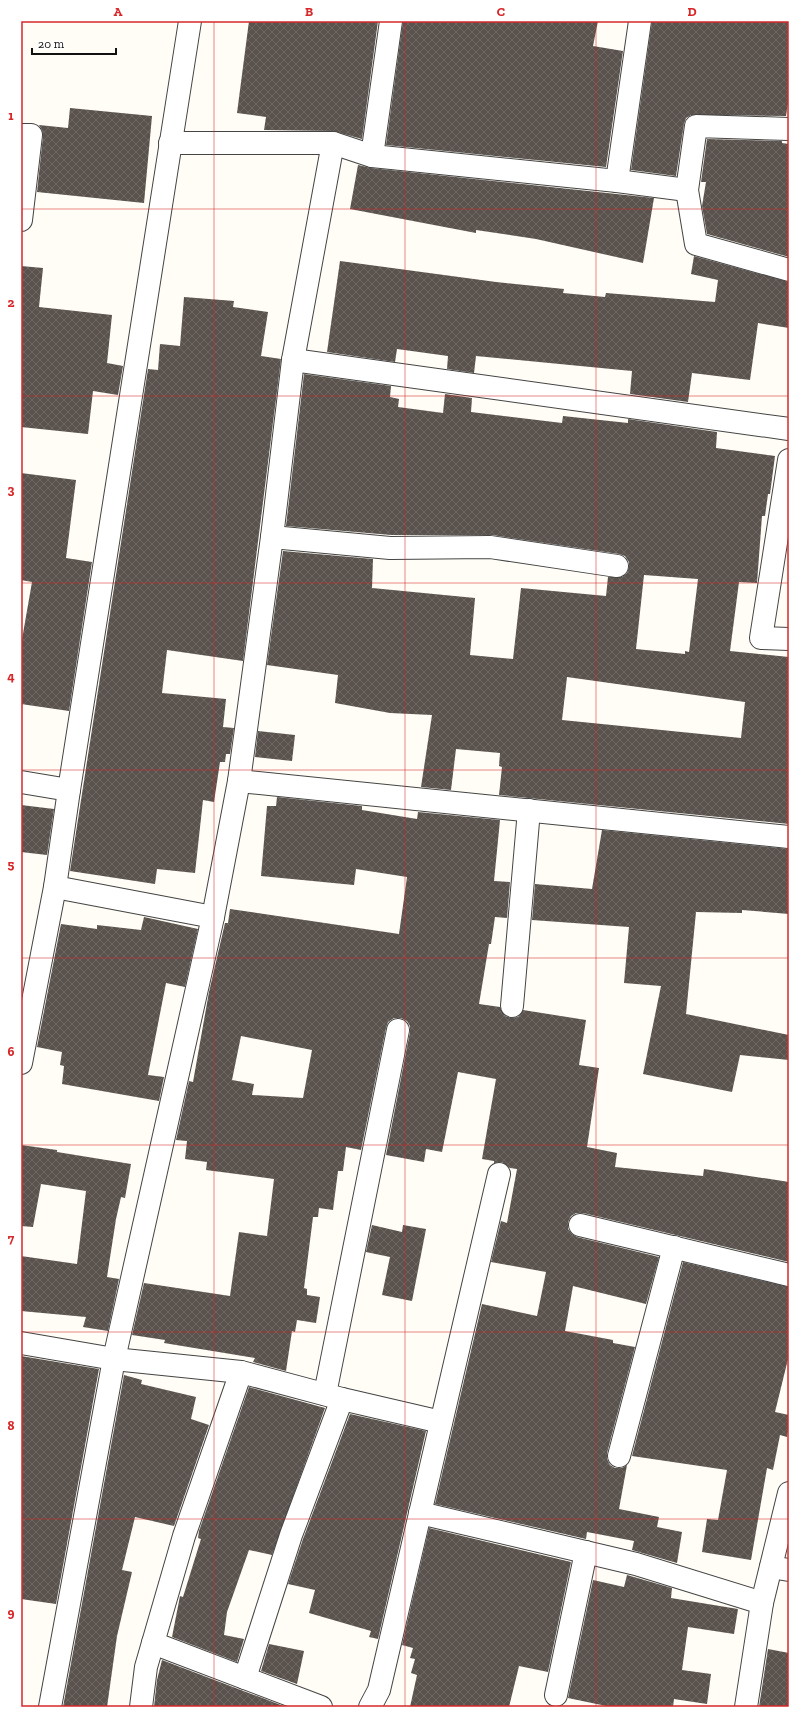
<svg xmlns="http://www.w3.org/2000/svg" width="810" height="1728" font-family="'Zilla Slab',serif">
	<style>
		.building { fill: url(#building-cross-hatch); fill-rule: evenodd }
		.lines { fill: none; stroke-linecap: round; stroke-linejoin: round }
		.street-casing { stroke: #444; stroke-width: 24 }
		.street { stroke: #fff; stroke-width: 22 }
		.grid { fill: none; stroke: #d62828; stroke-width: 1; stroke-opacity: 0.55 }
		.neatline { fill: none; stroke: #d62828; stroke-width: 1.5 }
		.grid-label { font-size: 13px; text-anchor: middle; font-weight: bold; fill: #d62828 }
	</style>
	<defs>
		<pattern id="building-cross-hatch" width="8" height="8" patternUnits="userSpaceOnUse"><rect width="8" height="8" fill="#5a524d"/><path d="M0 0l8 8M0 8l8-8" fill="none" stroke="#6d6662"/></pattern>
	</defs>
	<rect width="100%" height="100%" fill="#fffdf5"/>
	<g class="building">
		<polygon points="249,21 378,21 362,139 333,131 264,130 266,117 237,113"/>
		<polygon points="403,21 598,21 593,46 623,51 606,167 386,145"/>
		<polygon points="652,21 789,21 789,97 786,116 691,115 686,118 684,124 676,176 631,170"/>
		<polygon points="70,108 152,116 144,203 37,192 43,136 42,130 39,125 68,128"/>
		<polygon points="707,139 782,141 782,143 789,144 789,257 707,234 702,206 706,182 701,182"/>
		<polygon points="358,165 371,168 654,198 643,263 536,239 476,230 476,233 350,209"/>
		<polygon points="694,256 789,282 789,328 758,323 750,380 692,373 688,402 630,394 632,371 476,356 474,373 447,369 448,356 397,349 395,362 327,352 340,261 496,282 564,289 563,293 605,297 606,293 715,302 718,280 691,274"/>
		<polygon points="21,266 43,268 39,307 112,315 107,363 123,366 118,395 93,391 88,434 21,427"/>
		<polygon points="184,297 234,301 233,307 268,312 261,356 281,359 243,661 167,650 162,693 226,699 223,727 234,728 230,754 226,754 225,762 220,762 214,802 203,800 195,873 157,869 155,884 70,871 148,369 158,370 160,344 180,346"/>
		<path d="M304,374L391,386L390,397L399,399L398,407L443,413L445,394L472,398L471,412L562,423L563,416L628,423V419L717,432L716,448L775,456L770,494H768L765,516H762L757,583L739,582L730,651L789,657V824L499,795L502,767L499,766L500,753L456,749L451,790L421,787L432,715L390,713L335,703L338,675L267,665L283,551L373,559L372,588L475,598L470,655L513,659L521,588L606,596L608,577H622L627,573L629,567V562L625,556L619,554L492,535H391L286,526ZM644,575L698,579L689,652L685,651V654L636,649ZM567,677L745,702L741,738L562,720Z"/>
		<polygon points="21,473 76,480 66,558 92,562 69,711 21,704 21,645 32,582 21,580"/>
		<polygon points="258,731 295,735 292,761 255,757"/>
		<path d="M277,797L362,806V810L417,819L418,812L500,820L494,881L510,882L507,918L495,917L491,944H489L479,1004L500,1007L505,1016L511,1018L518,1017L523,1010L586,1020L579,1065L599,1068L587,1147L617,1153L615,1167L703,1176L704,1169L789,1182V1262L583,1213H576L571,1216L568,1222V1229L572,1234L577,1237L659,1257L646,1304L573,1286L565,1331L613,1340V1343L635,1347L607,1453V1459L610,1465L615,1468H622L627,1465L619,1509L659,1517L657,1527L682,1532L677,1563L632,1550L634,1541L587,1532L586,1539L435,1504L482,1304L537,1316L546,1272L491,1262L501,1221L507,1223L517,1169L510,1168L502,1162L494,1163V1161L482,1159L496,1079L458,1072L442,1152L426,1149L424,1162L386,1155L410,1032V1026L407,1021L401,1018H394L388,1022L386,1028L361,1150L346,1147L343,1171H338L333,1210L319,1208L318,1217H313L304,1288L307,1289V1295L320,1297L316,1323L297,1320L295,1332L292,1331L286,1371L253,1362L255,1358L164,1343L165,1340L132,1335L144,1283L230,1296L239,1232L267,1236L274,1179L206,1170L207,1162L185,1159L187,1141L176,1140L189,1081L193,1082L209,992L225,923H228L230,909L399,934L407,877L356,869L354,885L261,876L267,806H276ZM241,1036L312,1050L303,1098L252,1095L254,1084L232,1080Z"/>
		<polygon points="21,805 54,809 47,855 21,852"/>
		<polygon points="602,830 789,849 789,914 742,910 742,913 696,912 686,1014 789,1035 789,1060 740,1055 732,1092 643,1074 661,986 624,983 629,927 532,920 535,884 592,889"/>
		<polygon points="144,917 198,929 185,987 166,983 148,1075 164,1077 159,1101 62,1084 64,1066 60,1065 62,1052 37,1047 61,924 97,929 97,925 141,930"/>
		<polygon points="21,1145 57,1150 57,1152 131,1164 125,1198 121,1197 116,1219 107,1277 119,1279 108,1331 83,1327 86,1317 21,1311 21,1256 77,1264 86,1191 41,1184 33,1227 21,1226"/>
		<polygon points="372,1225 402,1232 403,1225 426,1229 412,1301 382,1295 390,1257 366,1252"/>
		<polygon points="683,1262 789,1287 789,1355 775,1412 789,1415 789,1424 787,1437 780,1435 773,1470 767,1468 751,1560 702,1552 707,1519 718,1520 727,1470 632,1456"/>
		<polygon points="21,1356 99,1369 56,1604 21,1599"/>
		<polygon points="124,1375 142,1380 141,1384 196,1397 191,1419 209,1425 174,1526 135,1517 122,1570 132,1572 117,1636 107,1707 63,1707"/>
		<polygon points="249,1387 325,1408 272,1555 249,1550 227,1612 224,1635 244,1639 237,1662 172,1637 180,1596 183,1597 201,1539 198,1538 199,1531"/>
		<polygon points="350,1414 426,1431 378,1639 369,1637 371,1631 309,1613 315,1590 288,1584 303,1539"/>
		<polygon points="429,1528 571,1562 548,1672 519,1666 509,1707 410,1707 417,1675 411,1673 415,1659 410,1658 413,1648 402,1645"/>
		<polygon points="627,1575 672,1588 671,1598 738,1609 734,1634 688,1627 682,1670 711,1674 707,1704 674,1699 673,1707 611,1707 568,1698 593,1580 624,1587"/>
		<polygon points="269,1644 304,1651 297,1684 261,1671"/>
		<polygon points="768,1649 789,1653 789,1707 759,1707"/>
		<polygon points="162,1660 286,1707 154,1707 157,1680"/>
	</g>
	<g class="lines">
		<defs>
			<g id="street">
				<polyline points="789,129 696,126 687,190 696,244 789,270"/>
				<polyline points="21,135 31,135 21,220"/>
				<polyline points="170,143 333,143 372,156 617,181 687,190"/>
				<polyline points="372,156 391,21"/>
				<polyline points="617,181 640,21"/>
				<polyline points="293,360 789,429"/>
				<polyline points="789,460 761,638 789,639"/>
				<polyline points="272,537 390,548 490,547 617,566"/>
				<polyline points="239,781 789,837"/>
				<polyline points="21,782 69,790"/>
				<polyline points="55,887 213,917"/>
				<polyline points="512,1006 529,810"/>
				<polyline points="21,1063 55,887 69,790 190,21"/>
				<polyline points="580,1225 789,1275"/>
				<polyline points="21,1343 114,1359 241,1372 342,1399 441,1422"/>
				<polyline points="325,1394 398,1030"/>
				<polyline points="619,1456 674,1247"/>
				<polyline points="420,1513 636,1564 762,1603"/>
				<polyline points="771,1567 789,1570"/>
				<polyline points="153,1643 321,1707"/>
				<polyline points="245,1678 291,1535 342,1399"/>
				<polyline points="556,1695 586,1552"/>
				<polyline points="50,1707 114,1359 213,917 239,781 272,537 293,360 333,143"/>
				<polyline points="141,1707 146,1667 184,1536 241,1372"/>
				<polyline points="370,1707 379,1690 499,1174"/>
				<polyline points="746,1707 762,1603 789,1493"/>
			</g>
		</defs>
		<use href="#street" class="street-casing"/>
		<use href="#street" class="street"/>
	</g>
	<path class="grid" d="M214,21V1707M405,21V1707M596,21V1707M21,209H789M21,396H789M21,583H789M21,770H789M21,958H789M21,1145H789M21,1332H789M21,1519H789"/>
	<rect width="810" height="1728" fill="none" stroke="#ffffff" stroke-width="44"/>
	<path d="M32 48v6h84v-6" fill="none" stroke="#111111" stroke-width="2"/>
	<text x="38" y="48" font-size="12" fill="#111111" stroke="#ffffff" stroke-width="3" paint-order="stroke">20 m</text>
	<rect x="22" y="22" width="766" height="1684" class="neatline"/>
	<g class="grid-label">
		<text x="118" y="16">A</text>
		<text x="309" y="16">B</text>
		<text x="501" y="16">C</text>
		<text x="692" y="16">D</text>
		<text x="11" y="120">1</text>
		<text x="11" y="307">2</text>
		<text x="11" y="494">3</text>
		<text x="11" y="681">4</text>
		<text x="11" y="869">5</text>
		<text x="11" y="1056">6</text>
		<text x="11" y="1243">7</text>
		<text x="11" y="1430">8</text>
		<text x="11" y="1617">9</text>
	</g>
</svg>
